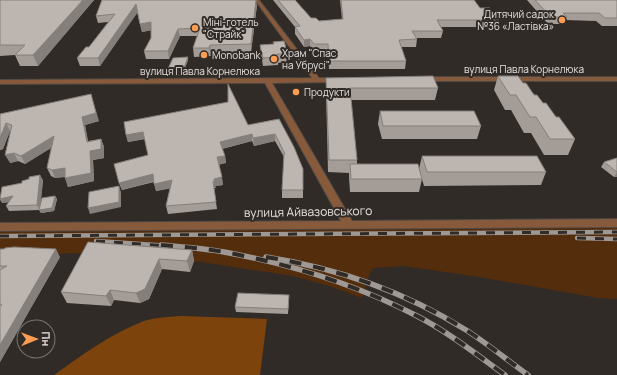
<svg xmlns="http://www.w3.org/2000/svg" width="617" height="375" font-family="Manrope,sans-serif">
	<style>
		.green { fill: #542d0d }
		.forest { fill: #7d430c }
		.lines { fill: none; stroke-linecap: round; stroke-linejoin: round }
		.minor-casing { stroke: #4e4844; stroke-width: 2 }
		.minor { fill: #865a3b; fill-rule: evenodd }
		.rail-far1-casing { stroke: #9e9995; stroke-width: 4.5 }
		.rail-casing { stroke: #9e9995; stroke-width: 5.5 }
		.rail-far1 { stroke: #312b27; stroke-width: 3; stroke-dasharray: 9; stroke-linecap: butt }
		.rail { stroke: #312b27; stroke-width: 4; stroke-dasharray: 12; stroke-linecap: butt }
		.wall { fill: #a39c97 }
		.shaded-wall { fill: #847f7b }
		.building { fill: #bdb5b0; stroke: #847f7b }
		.poi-dot { fill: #fc9d53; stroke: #312b27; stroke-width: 1.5 }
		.labels { text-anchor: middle; stroke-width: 4; stroke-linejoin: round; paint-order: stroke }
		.far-poi-label { font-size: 10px; fill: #e5e1de; stroke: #312b27; text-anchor: start }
		.far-street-label { font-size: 10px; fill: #e5e1de; stroke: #312b27 }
		.street-label { font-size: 12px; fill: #e5e1de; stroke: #312b27 }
	</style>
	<rect width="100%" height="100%" fill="#312b27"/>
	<polygon class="green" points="617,223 617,299 598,298 479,277 404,266 373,268 368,278 362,298 329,286 293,276 194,261 92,253 0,255 0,227"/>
	<path class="forest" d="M181,316L267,319L260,375H54C82,355 112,333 144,321C156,317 169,317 181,316Z"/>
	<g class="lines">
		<defs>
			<g id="minor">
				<polygon points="255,0 259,0 319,78 339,78 343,80 339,82 272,83 352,221 617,219 617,227 0,231 0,223 341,221 265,83 0,84 0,80 312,78"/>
				<polygon points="418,77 617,77 617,81 421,81 417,79"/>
			</g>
		</defs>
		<use href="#minor" class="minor-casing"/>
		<use href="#minor" class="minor"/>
		<defs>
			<g id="rail-far1">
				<polyline points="0,236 617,232"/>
				<polyline points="577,238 617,239"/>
				<polyline points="96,241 170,246"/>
			</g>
			<g id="rail">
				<path d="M161,245C182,247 204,248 224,252C290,264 357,285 417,316C448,332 476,354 505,375"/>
				<path d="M266,257C337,268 405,292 466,330C488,344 507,360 528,375"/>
			</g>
		</defs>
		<use href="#rail-far1" class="rail-far1-casing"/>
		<use href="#rail" class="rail-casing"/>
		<use href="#rail-far1" class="rail-far1"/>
		<use href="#rail" class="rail"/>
	</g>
	<g class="wall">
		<polygon points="0,0 94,0 38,66 20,66 15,55 0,56"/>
		<polygon points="102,0 257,5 251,52 211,53 211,56 194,57 193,48 197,36 180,36 169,59 146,59 144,51 151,38 151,30 142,32 137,12 100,66 80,66 77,58 89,47 108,22 98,23 96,16"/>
		<polygon points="273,0 295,0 311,18 319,21 342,19 340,0 474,0 480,8 499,20 497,27 441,27 443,31 441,38 416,38 417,39 416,47 401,47 406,61 405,69 329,69 328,51 314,51 310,46 304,47 295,34 295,27"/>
		<polygon points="527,0 617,0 617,26 602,26 596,21 565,20 564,24 548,24"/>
		<polygon points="284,41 287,61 286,62 278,63 278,65 263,66 261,54 260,45 274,44 273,42"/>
		<polygon points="188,60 182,76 167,76 166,73"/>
		<polygon points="498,76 523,83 543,103 556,117 575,139 568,155 544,155 531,133 524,133 511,110 505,110 494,90"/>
		<polygon points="326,78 438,88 435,100 351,100 357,160 357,164 422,179 419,192 350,192 349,177 349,173 328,172 326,90"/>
		<polygon points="380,111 481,126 477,139 382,139 378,124"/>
		<polygon points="0,114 99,121 85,125 88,141 101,139 104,147 104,158 93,160 94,181 68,187 65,177 55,178 51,176 47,168 51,148 25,164 18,161 10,163 10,131 3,149 0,150"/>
		<polygon points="279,119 303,169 303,198 282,198 282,190 284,157 275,141 254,146 252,141 222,149 225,156 226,163 219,164 223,185 215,186 216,188 214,188 217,209 168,214 166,206 170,188 156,191 154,182 122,190 119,183 148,155 145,139 128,142 126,135 248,125"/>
		<polygon points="422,156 546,172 541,185 424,186 419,169"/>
		<polygon points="617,158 617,177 614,177 601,167 604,162"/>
		<polygon points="43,180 40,208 55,196 57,199 54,211 41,213 39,210 9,211 6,206 9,202 2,203"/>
		<polygon points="88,242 192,250 194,261 190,272 162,269 149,299 140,303 114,300 111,306 67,303 61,292"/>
		<polygon points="0,249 60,257 0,362"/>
		<polygon points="289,300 288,314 236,312 235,307"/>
	</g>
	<g class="shaded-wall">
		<polygon points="83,0 94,0 38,66 33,55"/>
		<polygon points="256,0 257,5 251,52 251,44"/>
		<polygon points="136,4 138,12 100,66 98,58"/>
		<polygon points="151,22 153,30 142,32 140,24"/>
		<polygon points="178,29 180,36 169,59 168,51"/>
		<polygon points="310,39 310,46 304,47 304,40"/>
		<polygon points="210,45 211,53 211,56 209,48"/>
		<polygon points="287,52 287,61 286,62 286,54"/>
		<polygon points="188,57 188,60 182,76 182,73"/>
		<polygon points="91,94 99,121 85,125 89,150 87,142 82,117"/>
		<polygon points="6,123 10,131 3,149 0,150 0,138"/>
		<polygon points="143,132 145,139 128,142 126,135"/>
		<polygon points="252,134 252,141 221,149 220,142"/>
		<polygon points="275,134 275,141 254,146 253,138"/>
		<polygon points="54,136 57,144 25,164 21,156"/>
		<polygon points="101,139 104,147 104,158 93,160 94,181 68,187 65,178"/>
		<polygon points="14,153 18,161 10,163 5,155"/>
		<polygon points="225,156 226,163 218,165 217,157"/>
		<polygon points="65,168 69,176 55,178 52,170"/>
		<polygon points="617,172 617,177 614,177"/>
		<polygon points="153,174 155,181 122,190 119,183"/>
		<polygon points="40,175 43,180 40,210 37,205"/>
		<polygon points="222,177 223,185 215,186 216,188 214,188 217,209 213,181 214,179"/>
		<polygon points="172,180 174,188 156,191 154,184"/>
		<polygon points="119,186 121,192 121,207 90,214 88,208"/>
		<polygon points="13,196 15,201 2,203 0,200 0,199"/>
		<polygon points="55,196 57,199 54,211 41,213 39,210"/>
		<polygon points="56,249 60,257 0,362 0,345"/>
		<polygon points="192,250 194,261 190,272 187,261"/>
		<polygon points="159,259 162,269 149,299 140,303 136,293"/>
		<polygon points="110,290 114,300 111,306 106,296"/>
	</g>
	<g class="building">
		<polygon points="0,0 83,0 33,55 15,55 25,45 0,45"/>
		<polygon points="102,0 256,0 251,44 210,45 209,48 193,48 200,28 178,29 168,51 144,51 151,38 151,22 140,24 136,4 98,58 77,58 86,47 89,47 115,14 96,16"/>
		<polygon points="278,0 295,0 311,18 316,18 319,21 343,19 341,0 474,0 480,8 490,8 499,20 437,20 443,31 412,31 417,39 399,40 406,61 329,61 328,44 314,44 310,39 304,40 295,27 300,26"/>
		<polygon points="535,0 617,0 617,18 605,18 599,13 563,13 567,17 551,17"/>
		<polygon points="284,41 287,52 286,54 277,54 277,57 263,58 260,45 274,44 273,42"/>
		<polygon points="188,57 182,73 166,73 173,58"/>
		<polygon points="433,76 438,88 350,88 357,160 329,160 326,78"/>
		<polygon points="498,76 518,76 523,83 526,83 534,95 537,95 543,103 546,103 556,117 559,117 575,139 550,139 536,117 530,117 516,95 510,95"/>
		<polygon points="228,84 248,125 279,119 294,147 303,169 303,190 282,190 284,154 285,154 275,134 253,138 252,134 220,142 225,156 217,157 222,177 214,179 215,181 213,181 216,202 166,206 172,180 154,184 153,174 119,183 114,164 148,155 143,132 126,135 124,122 228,102"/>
		<polygon points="91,94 96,113 82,117 87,142 101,139 101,149 90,151 91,173 65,178 65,168 52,170 47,168 54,136 21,156 14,153 5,155 12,125 6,123 0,138 0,114"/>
		<polygon points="380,111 474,111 481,126 383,126"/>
		<polygon points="422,156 537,156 546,172 427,172"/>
		<polygon points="617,158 617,172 604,162"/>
		<polygon points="350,164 418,164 422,179 351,179"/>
		<polygon points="40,175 37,205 6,206 13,196 0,199 2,187 22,183 22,181 29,179 29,177"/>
		<polygon points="119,186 119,202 88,208 89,192"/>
		<polygon points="55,196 52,208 39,210 42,198"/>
		<polygon points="88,242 192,250 187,261 159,259 145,289 136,293 110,290 106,296 61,292"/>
		<polygon points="14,247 56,249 0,345 0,305 2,305 0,304 0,270 7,266 0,266 0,249 4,249 5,248"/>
		<polygon points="238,293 289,295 288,309 235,307"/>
	</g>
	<g class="poi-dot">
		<circle cx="562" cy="20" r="4"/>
		<circle cx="195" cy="28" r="4"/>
		<circle cx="204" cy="55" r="4"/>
		<circle cx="274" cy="59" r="4"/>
		<circle cx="296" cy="92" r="4"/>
	</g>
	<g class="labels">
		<g class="far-poi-label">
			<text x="554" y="18" text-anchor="end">Дитячий садок<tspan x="554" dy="12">№36 «Ластівка»</tspan></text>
			<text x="203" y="26">Міні-готель<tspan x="203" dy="12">"Страйк"</tspan></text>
			<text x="282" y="57">Храм "Спас<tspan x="282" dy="12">на Убрусі"</tspan></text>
			<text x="212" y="59">Monobank</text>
			<text x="304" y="96">Продукти</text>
		</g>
		<g class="far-street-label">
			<text x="524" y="73">вулиця Павла Корнелюка</text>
			<text x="200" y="75">вулиця Павла Корнелюка</text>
		</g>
		<g class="street-label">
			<text transform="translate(308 212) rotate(-1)" y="4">вулиця Айвазовського</text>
		</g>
	</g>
	<g transform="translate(36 339) rotate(89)"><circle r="19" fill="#312b27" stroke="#797470"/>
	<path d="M0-3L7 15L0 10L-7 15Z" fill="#fc9d53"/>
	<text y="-6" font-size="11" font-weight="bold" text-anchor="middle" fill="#e5e1de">Пн</text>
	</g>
</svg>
